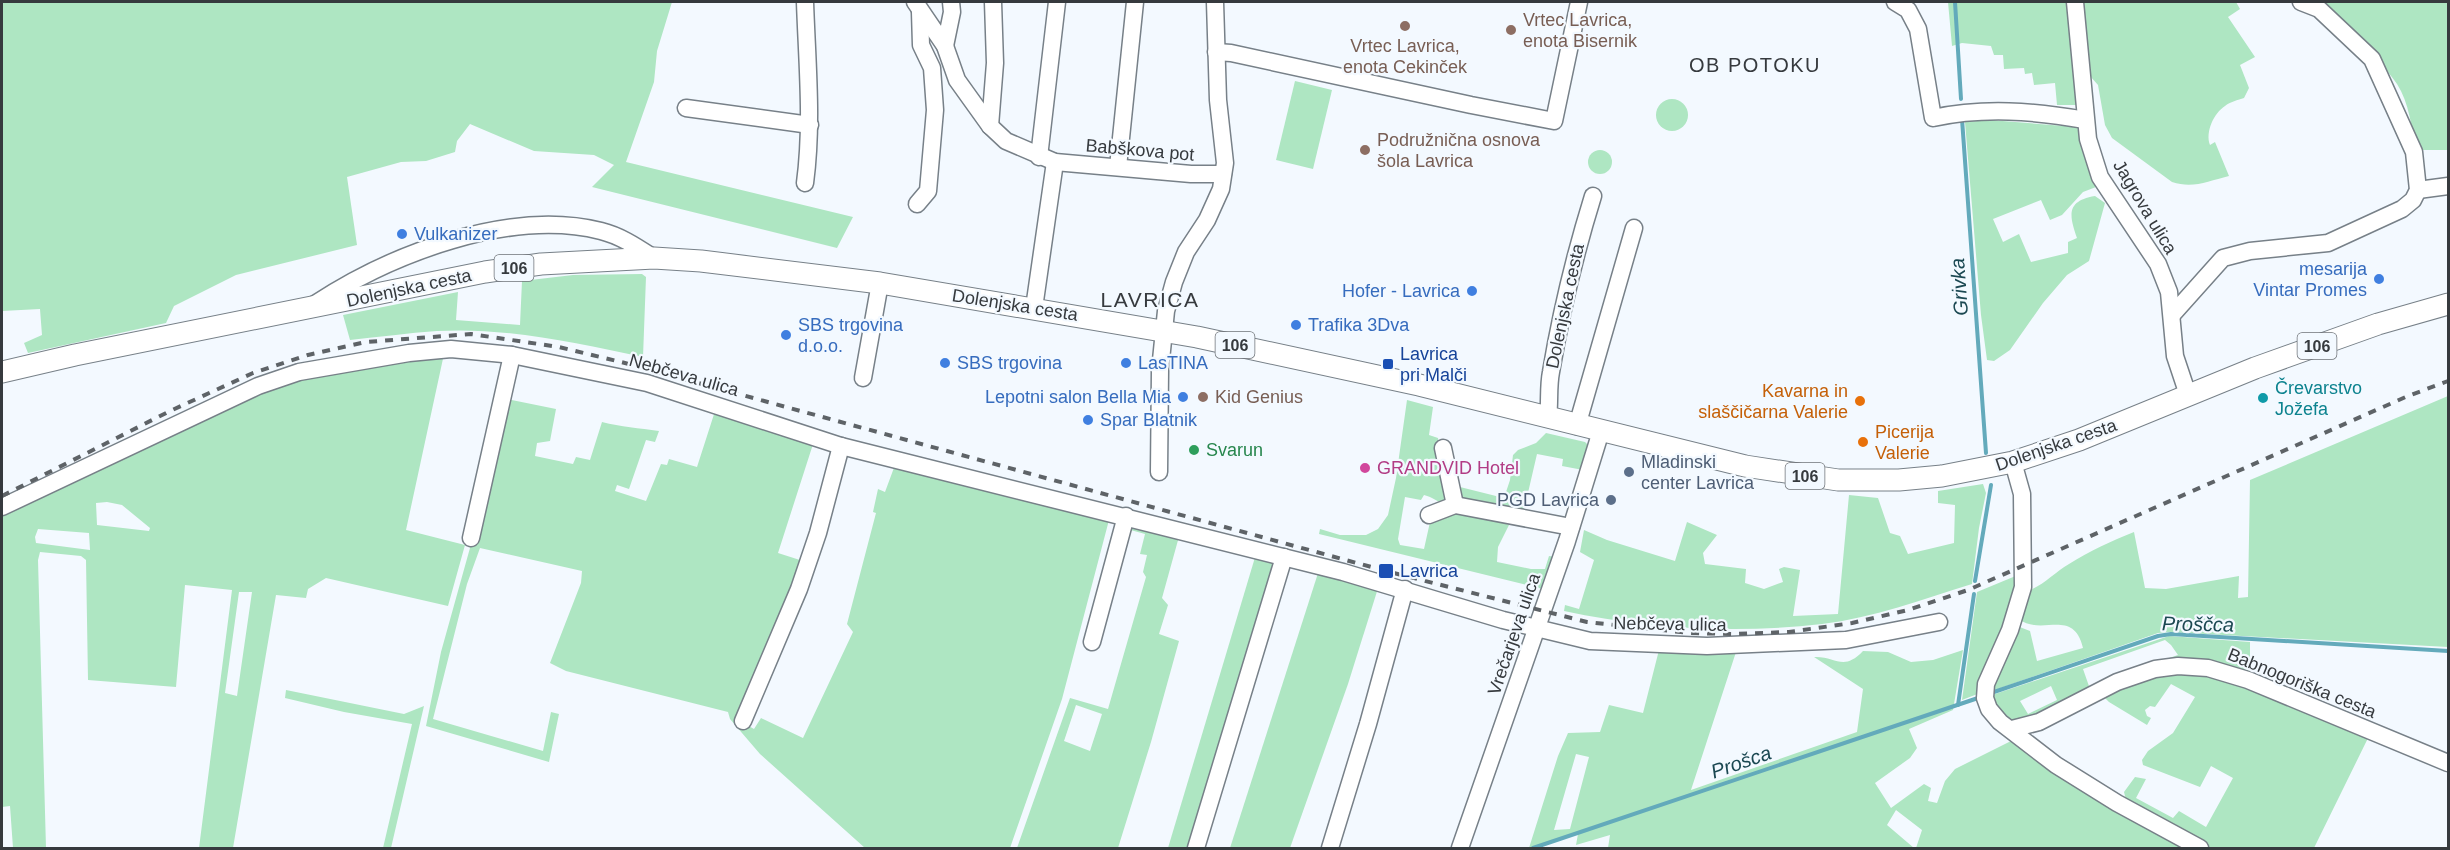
<svg xmlns="http://www.w3.org/2000/svg" width="2450" height="850" font-family="Arial,sans-serif">
	<style>
		.green { fill: #aee6c2; fill-rule: evenodd }
		.lines { fill: none; stroke-linecap: round; stroke-linejoin: round }
		.stream { stroke: #63aabb; stroke-width: 4 }
		.minor-casing { stroke: #778088; stroke-width: 19 }
		.major-casing { stroke: #778088; stroke-width: 23 }
		.minor { stroke: #fff; stroke-width: 16 }
		.major { stroke: #fff; stroke-width: 21 }
		.rail { stroke: #5e6367; stroke-width: 4; stroke-dasharray: 8 8; stroke-linecap: butt }
		.education-dot { fill: #8d6e63; stroke: #f3f9ff; stroke-width: 2 }
		.shop-dot { fill: #3f7fe0; stroke: #f3f9ff; stroke-width: 2 }
		.transit-dot { fill: #1a4fb4; stroke: #f3f9ff; stroke-width: 2 }
		.culture-dot { fill: #0f9aa8; stroke: #f3f9ff; stroke-width: 2 }
		.food-dot { fill: #e8710a; stroke: #f3f9ff; stroke-width: 2 }
		.leisure-dot { fill: #2e9e5b; stroke: #f3f9ff; stroke-width: 2 }
		.hotel-dot { fill: #d1479c; stroke: #f3f9ff; stroke-width: 2 }
		.service-dot { fill: #5c6f8a; stroke: #f3f9ff; stroke-width: 2 }
		.labels { text-anchor: middle; stroke-width: 4.5; stroke-linejoin: round; paint-order: stroke }
		.shield { fill: #f3f9ff; stroke: #6f7378; stroke-width: 1.5 }
		.shield-label { font-size: 16px; font-weight: bold; fill: #363a3e }
		.education-label { font-size: 18px; fill: #785e54; stroke: #f3f9ff; text-anchor: start }
		.street-label { font-size: 18px; fill: #363a3e; stroke: #f3f9ff }
		.shop-label { font-size: 18px; fill: #366cbe; stroke: #f3f9ff; text-anchor: start }
		.transit-label { font-size: 18px; fill: #164399; stroke: #f3f9ff; text-anchor: start }
		.culture-label { font-size: 18px; fill: #0d838f; stroke: #f3f9ff; text-anchor: start }
		.food-label { font-size: 18px; fill: #c56008; stroke: #f3f9ff; text-anchor: end }
		.leisure-label { font-size: 18px; fill: #27864d; stroke: #f3f9ff; text-anchor: start }
		.service-label { font-size: 18px; fill: #4e5e75; stroke: #f3f9ff; text-anchor: start }
		.hotel-label { font-size: 18px; fill: #b23c85; stroke: #f3f9ff; text-anchor: start }
		.neighbourhood-label { font-size: 20px; letter-spacing: 1.5px; fill: #363a3e; stroke: #f3f9ff }
		.water-label { font-size: 20px; font-style: italic; fill: #1b4852; stroke: #f3f9ff }
		.quarter-label { font-size: 21px; letter-spacing: 1.5px; fill: #363a3e; stroke: #f3f9ff }
	</style>
	<rect width="100%" height="100%" fill="#f3f9ff"/>
	<g class="green">
		<polygon points="2,2 672,2 657,51 654,82 626,162 853,217 837,248 592,187 614,165 594,155 534,151 470,124 457,141 455,152 426,161 401,162 347,177 357,245 236,275 174,306 166,323 28,353 24,343 42,335 40,309 2,311"/>
		<polygon points="1948,2 2067,2 2078,94 2076,105 2057,105 2055,83 2034,85 2032,73 2025,74 2024,68 2004,69 2003,55 1994,55 1991,46 1962,43 1952,46"/>
		<path d="M2081,2H2236L2240,9L2228,17L2255,57L2240,65L2249,88L2244,98C2238,100 2230,102 2225,106C2214,113 2205,132 2210,145L2215,142L2229,176C2208,181 2193,189 2172,182L2112,138L2105,125L2098,85L2090,76L2087,39L2083,25Z"/>
		<path d="M2302,2H2448V150H2416C2412,129 2409,102 2397,84C2377,53 2331,25 2302,2Z"/>
		<polygon points="1295,81 1332,90 1313,169 1276,160"/>
		<circle cx="1672" cy="115" r="16"/>
		<path d="M1990,120L2077,127L2096,187L2083,192L2062,215L2050,220L2041,200L1993,219L2003,242L2019,234L2031,262L2068,253V242L2077,238C2069,215 2066,201 2095,196L2105,203L2089,261L2067,275L2043,303L2010,350L1994,361L1987,360L1981,315L1965,122Z"/>
		<circle cx="1600" cy="162" r="12"/>
		<path d="M642,274L646,277L643,357C576,343 506,327 437,331C408,333 379,337 350,340L343,315L458,292L456,320L520,325L522,281L573,275Z"/>
		<path d="M444,354L406,530L465,545L448,606L326,578L308,589L306,598L276,595L233,848H199L232,590L185,585L176,687L88,680L86,560L81,556L40,552L38,560L46,848H13L10,806L2,807V513L223,406L305,375ZM107,502L122,505L150,528L149,531L97,525L96,503ZM38,529L89,533L90,550L36,543L35,537ZM239,592H252L237,696L225,693Z"/>
		<path d="M2448,396V647L2169,632L2158,633L1989,692L2017,626L2030,631L2037,661L2083,648C2073,607 2042,637 2019,619L2030,590C2045,584 2055,572 2069,564C2090,551 2111,541 2134,532L2145,588L2166,589L2239,576L2238,598L2248,597L2250,480Z"/>
		<path d="M507,399L556,409L550,441L537,443L535,456L573,464L576,457L590,460L602,422C621,427 639,428 659,431L655,442L646,440L629,489L617,485L615,491L646,501L661,464L667,465L669,459L697,467L716,408L814,441L778,553L803,561L747,725L754,729L761,718L803,738L853,632L847,624L876,513L873,512L878,489L885,492L895,465L1109,520L1062,699L1010,848H865L760,754L730,719L728,712L566,671L550,663L581,583L582,571L480,548L467,584L433,719L543,751L551,712L559,714L549,762L426,726L441,652L492,469Z"/>
		<path d="M1407,400L1433,407L1429,435L1438,438L1447,500L1444,504C1437,502 1433,497 1424,495L1421,500L1405,497L1398,539L1400,545L1424,549L1430,522L1456,511L1486,516L1509,525L1498,547L1497,562L1531,569H1545L1549,556L1555,557L1543,589L1319,534L1320,529L1340,535H1366L1378,529L1388,515L1396,478Z"/>
		<polygon points="1546,433 1585,442 1589,446 1583,470 1562,466 1563,459 1537,454 1524,510 1463,504 1452,485 1504,498 1510,480 1513,455 1518,450 1536,443"/>
		<path d="M1983,484L1986,493L1979,528L1972,584C1923,599 1873,618 1822,624C1736,634 1648,629 1564,611L1565,605L1579,609L1594,560L1580,552L1584,530L1607,540L1675,561L1687,522L1717,535L1703,553L1705,564L1746,569L1745,583L1764,589L1783,582L1779,569L1784,567L1800,570L1793,616L1838,614L1849,495L1878,498L1890,533L1900,536L1908,554L1954,543L1955,505L1938,503V491Z"/>
		<path d="M1129,520L1180,533L1162,598L1168,605L1159,634L1179,641L1151,742L1118,848H1017L1070,698L1108,709L1146,577L1143,572L1147,555L1140,554L1145,534L1127,529ZM1076,705L1102,714L1090,751L1064,741Z"/>
		<polygon points="1256,554 1279,560 1190,848 1168,848"/>
		<polygon points="1319,570 1379,585 1348,684 1290,848 1230,848"/>
		<polygon points="2018,575 2015,596 1980,693 1962,700 1977,592"/>
		<path d="M2169,636L2250,642V675L2142,667L2178,655L2171,645L2165,640L2083,669L2090,689L2023,723L2003,719L1989,696ZM2051,686L2057,700L2028,714L2020,701Z"/>
		<path d="M1659,650L1736,652L1691,790L1857,732L1863,689L1814,657C1836,656 1843,672 1863,651L1888,652L1911,662L1933,660L1963,650L1953,710L1909,729L1917,748L1910,758L1875,783L1891,808L1924,784L1931,788L1928,801L1937,803L1945,781L1955,769L2013,740L2188,848H1916L1922,830L1896,810L1887,825L1914,848H1608L1610,835L1576,845L1578,834L1537,848H1529L1558,756L1568,733L1600,732L1609,705L1643,713ZM1576,754L1589,757L1570,829L1554,830Z"/>
		<polygon points="2209,672 2370,734 2314,848 2207,848 2126,800 2124,792 2135,777 2146,779 2136,798 2173,818 2179,811 2206,827 2233,778 2211,766 2200,787 2143,765 2142,760 2148,751 2173,733 2195,697 2171,684 2155,707 2150,706 2145,710 2147,716 2151,718 2147,725 2109,702 2103,696 2143,677"/>
		<polygon points="286,690 404,714 424,706 391,848 383,848 412,724 344,712 285,698"/>
	</g>
	<g class="lines">
		<g class="stream">
			<polyline points="1955,2 1961,99"/>
			<polyline points="1962,119 1986,453"/>
			<polyline points="1975,581 1991,485"/>
			<polyline points="1991,693 2158,636 2171,634 2448,651"/>
			<polyline points="1958,705 1974,594"/>
			<polyline points="1533,848 1981,697"/>
		</g>
		<defs>
			<g id="minor">
				<path d="M805,2C807,62 813,123 805,183"/>
				<polyline points="915,2 945,46 957,80 990,126 1006,141 1055,162 1191,174 1223,174"/>
				<path d="M1895,2L1908,10L1918,29L1933,118C1984,107 2034,111 2085,120"/>
				<polyline points="2075,2 2088,139 2100,177 2158,264 2169,292 2175,356 2188,395"/>
				<polyline points="945,46 952,12 951,2"/>
				<polyline points="1216,52 1231,53 1471,105 1554,121 1579,2"/>
				<polyline points="686,108 810,125"/>
				<polyline points="990,126 995,63 993,2"/>
				<polyline points="1039,157 1057,2"/>
				<polyline points="1118,167 1135,2"/>
				<polyline points="2418,190 2448,186"/>
				<polyline points="917,204 928,191 935,110 932,68 921,45 920,12"/>
				<path d="M315,304C391,254 510,208 601,231C621,236 637,247 654,258"/>
				<polyline points="1034,308 1055,162"/>
				<polyline points="2172,315 2223,258 2250,251 2328,243 2402,209 2413,200 2418,190 2414,152 2372,59 2319,9 2301,2"/>
				<polyline points="863,378 880,283"/>
				<path d="M1548,418C1550,402 1548,387 1551,372C1561,312 1575,254 1593,196"/>
				<polyline points="1577,426 1634,228"/>
				<polyline points="1443,448 1455,505"/>
				<polyline points="2013,462 2022,494 2023,587 2010,630 1986,684 1985,698 1989,709 2000,722 2056,765 2117,803 2200,848"/>
				<polyline points="1159,472 1160,370 1166,311 1174,282 1186,252 1207,220 1221,189 1225,163 1218,100 1215,2"/>
				<polyline points="2,507 258,386 299,372 409,353 451,349 512,355 647,383 841,446 1343,572 1503,620 1590,641 1707,646 1846,640 1939,622"/>
				<polyline points="1429,515 1455,505 1571,527"/>
				<polyline points="471,538 512,355"/>
				<polyline points="1092,642 1126,516"/>
				<polyline points="743,721 799,589 818,533 841,446"/>
				<polyline points="2012,729 2039,722 2117,682 2155,669 2178,666 2208,668 2248,680 2448,763"/>
				<polyline points="1196,848 1284,557"/>
				<polyline points="1330,848 1368,724 1405,589"/>
				<polyline points="1460,848 1567,541 1601,431"/>
			</g>
			<polyline id="major" points="2,372 75,355 485,272 541,264 654,258 701,261 880,283 1197,337 1419,385 1745,466 1838,480 1899,480 1942,476 2013,462 2079,440 2255,368 2378,324 2448,304"/>
		</defs>
		<use href="#minor" class="minor-casing"/>
		<use href="#major" class="major-casing"/>
		<use href="#minor" class="minor"/>
		<use href="#major" class="major"/>
		<polyline class="rail" points="2,496 170,411 253,373 308,355 366,342 471,334 559,347 625,363 1386,571 1587,622 1690,633 1733,634 1789,632 1852,623 1908,610 1968,590 2408,396 2448,381"/>
	</g>
	<g class="education-dot">
		<circle cx="1405" cy="26" r="6"/>
		<circle cx="1511" cy="30" r="6"/>
		<circle cx="1365" cy="150" r="6"/>
		<circle cx="1203" cy="397" r="6"/>
	</g>
	<g class="shop-dot">
		<circle cx="402" cy="234" r="6"/>
		<circle cx="2379" cy="279" r="6"/>
		<circle cx="1472" cy="291" r="6"/>
		<circle cx="1296" cy="325" r="6"/>
		<circle cx="786" cy="335" r="6"/>
		<circle cx="945" cy="363" r="6"/>
		<circle cx="1126" cy="363" r="6"/>
		<circle cx="1183" cy="397" r="6"/>
		<circle cx="1088" cy="420" r="6"/>
	</g>
	<g class="transit-dot">
		<rect x="1382" y="358" width="12" height="12" rx="3"/>
		<rect x="1378" y="563" width="16" height="16" rx="3"/>
	</g>
	<circle class="culture-dot" cx="2263" cy="398" r="6"/>
	<g class="food-dot">
		<circle cx="1860" cy="401" r="6"/>
		<circle cx="1863" cy="442" r="6"/>
	</g>
	<circle class="leisure-dot" cx="1194" cy="450" r="6"/>
	<circle class="hotel-dot" cx="1365" cy="468" r="6"/>
	<g class="service-dot">
		<circle cx="1629" cy="472" r="6"/>
		<circle cx="1611" cy="500" r="6"/>
	</g>
	<g class="labels">
		<g class="shield">
			<rect x="494.5" y="255" width="39" height="26" rx="4.5"/>
			<rect x="1215.5" y="332" width="39" height="26" rx="4.5"/>
			<rect x="2297.5" y="333" width="39" height="26" rx="4.5"/>
			<rect x="1785.5" y="463" width="39" height="26" rx="4.5"/>
		</g>
		<g class="shield-label">
			<text x="514" y="274">106</text>
			<text x="1235" y="351">106</text>
			<text x="2317" y="352">106</text>
			<text x="1805" y="482">106</text>
		</g>
		<g class="education-label">
			<text x="1523" y="26">Vrtec Lavrica,<tspan x="1523" dy="21">enota Bisernik</tspan></text>
			<text x="1405" y="52" text-anchor="middle">Vrtec Lavrica,<tspan x="1405" dy="21">enota Cekinček</tspan></text>
			<text x="1377" y="146">Podružnična osnova<tspan x="1377" dy="21">šola Lavrica</tspan></text>
			<text x="1215" y="403">Kid Genius</text>
		</g>
		<g class="street-label">
			<text transform="translate(1140 150) rotate(5)" y="6">Babškova pot</text>
			<text transform="translate(2145 207) rotate(59)" y="6">Jagrova ulica</text>
			<text transform="translate(409 288) rotate(-12)" y="6">Dolenjska cesta</text>
			<text transform="translate(1015 305) rotate(9)" y="6">Dolenjska cesta</text>
			<text transform="translate(1565 306) rotate(-78)" y="6">Dolenjska cesta</text>
			<text transform="translate(684 375) rotate(16)" y="6">Nebčeva ulica</text>
			<text transform="translate(2056 445) rotate(-19)" y="6">Dolenjska cesta</text>
			<text transform="translate(1670 624) rotate(1)" y="6">Nebčeva ulica</text>
			<text transform="translate(1514 634) rotate(-71)" y="6">Vrečarjeva ulica</text>
			<text transform="translate(2302 683) rotate(22)" y="6">Babnogoriška cesta</text>
		</g>
		<g class="shop-label">
			<text x="414" y="240">Vulkanizer</text>
			<text x="2367" y="275" text-anchor="end">mesarija<tspan x="2367" dy="21">Vintar Promes</tspan></text>
			<text x="1460" y="297" text-anchor="end">Hofer - Lavrica</text>
			<text x="798" y="331">SBS trgovina<tspan x="798" dy="21">d.o.o.</tspan></text>
			<text x="1308" y="331">Trafika 3Dva</text>
			<text x="957" y="369">SBS trgovina</text>
			<text x="1138" y="369">LasTINA</text>
			<text x="1171" y="403" text-anchor="end">Lepotni salon Bella Mia</text>
			<text x="1100" y="426">Spar Blatnik</text>
		</g>
		<g class="transit-label">
			<text x="1400" y="360">Lavrica<tspan x="1400" dy="21">pri Malči</tspan></text>
			<text x="1400" y="577">Lavrica</text>
		</g>
		<g class="culture-label">
			<text x="2275" y="394">Črevarstvo<tspan x="2275" dy="21">Jožefa</tspan></text>
		</g>
		<g class="food-label">
			<text x="1848" y="397">Kavarna in<tspan x="1848" dy="21">slaščičarna Valerie</tspan></text>
			<text x="1875" y="438" text-anchor="start">Picerija<tspan x="1875" dy="21">Valerie</tspan></text>
		</g>
		<g class="leisure-label">
			<text x="1206" y="456">Svarun</text>
		</g>
		<g class="service-label">
			<text x="1641" y="468">Mladinski<tspan x="1641" dy="21">center Lavrica</tspan></text>
			<text x="1599" y="506" text-anchor="end">PGD Lavrica</text>
		</g>
		<g class="hotel-label">
			<text x="1377" y="474">GRANDVID Hotel</text>
		</g>
		<g class="neighbourhood-label">
			<text x="1755" y="72">OB POTOKU</text>
		</g>
		<g class="water-label">
			<text transform="translate(1959 287) rotate(-94)" y="7">Grivka</text>
			<text transform="translate(2198 624) rotate(1)" y="7">Proščca</text>
			<text transform="translate(1741 762) rotate(-19)" y="7">Prošca</text>
		</g>
		<g class="quarter-label">
			<text x="1150" y="307">LAVRICA</text>
		</g>
	</g>
	<rect width="2450" height="850" fill="none" stroke="#363a3e" stroke-width="6"/>
</svg>
